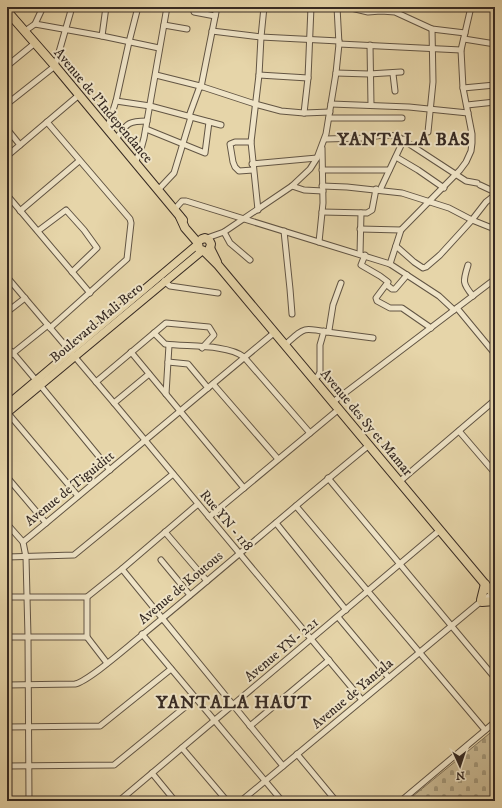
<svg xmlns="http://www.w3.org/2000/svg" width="502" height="808" font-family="'IM FELL DW Pica',serif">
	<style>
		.cemetery { fill: url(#cemetery-stones); stroke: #7f715a }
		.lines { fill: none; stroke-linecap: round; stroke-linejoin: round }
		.minor-casing { stroke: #625544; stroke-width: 7 }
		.major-casing { stroke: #362a23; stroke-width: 9 }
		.highway-casing { stroke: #362a23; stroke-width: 10 }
		.minor { stroke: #efe4c7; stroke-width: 5 }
		.major { stroke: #e6d5a9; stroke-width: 7 }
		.highway { stroke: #e6d5a9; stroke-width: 8 }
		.labels { text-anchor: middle; stroke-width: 4; stroke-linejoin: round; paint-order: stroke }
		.street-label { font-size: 14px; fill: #362a23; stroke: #efe4c7 }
		.district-label { font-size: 18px; font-weight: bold; letter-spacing: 1px; fill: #362a23; stroke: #efe4c7 }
	</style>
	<defs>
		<pattern id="cemetery-stones" width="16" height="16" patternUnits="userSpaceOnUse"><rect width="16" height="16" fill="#c8b892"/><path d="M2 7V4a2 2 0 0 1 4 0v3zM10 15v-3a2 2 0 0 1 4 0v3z" fill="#a39677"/></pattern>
	</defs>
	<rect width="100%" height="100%" fill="#e6d5a9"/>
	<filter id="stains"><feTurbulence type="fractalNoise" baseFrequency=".005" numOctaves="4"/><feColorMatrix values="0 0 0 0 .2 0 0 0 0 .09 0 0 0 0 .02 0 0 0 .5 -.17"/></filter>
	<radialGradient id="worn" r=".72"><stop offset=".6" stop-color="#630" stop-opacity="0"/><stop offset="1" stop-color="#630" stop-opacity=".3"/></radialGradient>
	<polygon class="cemetery" points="495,729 495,801 407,801"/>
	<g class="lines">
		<defs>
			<g id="minor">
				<polyline points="193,7 194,12 215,16"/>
				<polyline points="347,7 368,12 381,11 395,12 432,29 465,33"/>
				<polyline points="35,24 102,36 159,48"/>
				<polyline points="164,25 187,29"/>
				<polyline points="25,31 35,24 43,7"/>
				<polyline points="212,31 261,37 339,41"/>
				<polyline points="102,36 106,7"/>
				<polyline points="464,39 495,44"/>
				<polyline points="339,44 461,50"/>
				<polyline points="370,45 371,105"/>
				<polyline points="7,66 35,43"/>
				<polyline points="336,73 369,74 401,72"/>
				<polyline points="393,74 395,91"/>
				<polyline points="156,75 200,86 255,104 281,111 304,113 330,112"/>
				<polyline points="259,75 308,78"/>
				<polyline points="201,87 217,7"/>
				<polyline points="463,88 495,85"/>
				<polyline points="116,101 150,106 221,125"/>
				<polyline points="7,104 55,66 72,7"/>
				<polyline points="331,104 409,107 468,113"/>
				<polyline points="467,105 495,102"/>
				<polyline points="304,113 308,78 311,7"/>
				<polyline points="189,116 200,86"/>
				<polyline points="329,118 402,118"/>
				<polyline points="47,122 130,219 131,223 127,259 50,328"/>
				<polyline points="7,129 20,145"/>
				<polyline points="107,129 116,101 129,42 138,7"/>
				<polyline points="146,129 205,153 209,122"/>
				<polyline points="428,132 433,82 432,29"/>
				<path d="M116,139C127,124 127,121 147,121"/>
				<polyline points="325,139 363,138 383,135 397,136 466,181 477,183"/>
				<polyline points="251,142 235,142 230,144 233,162 235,167 239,171 253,170"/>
				<polyline points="7,156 79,95"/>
				<polyline points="396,157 418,170 444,188"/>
				<polyline points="135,163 141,149 144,138 167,7"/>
				<polyline points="252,164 317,158"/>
				<polyline points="322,170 389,170"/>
				<polyline points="480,185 495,192"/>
				<polyline points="292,186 304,190 323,191"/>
				<polyline points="322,186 347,187 402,193 449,208 472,220 492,228"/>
				<polyline points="158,190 174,173 191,117"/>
				<polyline points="380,190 404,139"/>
				<polyline points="7,195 90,293"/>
				<polyline points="174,210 182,201 186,201 390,264 439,296 454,310"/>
				<polyline points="258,210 251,142 259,75 261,37 264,7"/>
				<polyline points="20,211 79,161"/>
				<polyline points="322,212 367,213 372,210 376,189"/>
				<polyline points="360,229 401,230"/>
				<polyline points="38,231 66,210 84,230 97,248 72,272"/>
				<polyline points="284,231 290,289 292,314"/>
				<polyline points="224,232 230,243 250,260"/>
				<polyline points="207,238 224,232 292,186 310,169 317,158 326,134 336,73 339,44 337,7"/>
				<polyline points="319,242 323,203 322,148"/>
				<polyline points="396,246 414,262 423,268 426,267 440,255 472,220 486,202 495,195"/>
				<polyline points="360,254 361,213"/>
				<polyline points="365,255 361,265 380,276 388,282 376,298 377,301 390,308 402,308 431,328"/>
				<polyline points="390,264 401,230 460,170 466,162 471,151 472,143 472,134 463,88 461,50 471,7"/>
				<path d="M468,265C463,281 462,283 473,296"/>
				<polyline points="7,277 114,403 362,700"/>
				<polyline points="164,281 170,286 218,293"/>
				<polyline points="387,285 392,289 395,289 407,275"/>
				<polyline points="457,308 495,354"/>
				<polyline points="7,312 25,298"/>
				<polyline points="327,332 373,338"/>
				<path d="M154,333L165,344C187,347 227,344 244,357L310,433"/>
				<path d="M285,345C304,328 302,327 327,332L329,330L333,305L341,283"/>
				<polyline points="7,348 13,353 40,385 110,470"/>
				<polyline points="131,352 244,488"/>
				<polyline points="7,358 48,325"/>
				<polyline points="168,362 188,364 208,388"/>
				<polyline points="314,379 318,376 320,372 320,345 324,331"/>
				<polyline points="96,382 166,323 209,327 214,335 202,348"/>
				<polyline points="213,384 278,459"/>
				<polyline points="166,394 169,345"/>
				<polyline points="333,402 495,279"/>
				<polyline points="114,403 149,374"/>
				<polyline points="7,412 78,496"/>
				<polyline points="459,431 495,473"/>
				<polyline points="7,477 46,523"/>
				<polyline points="328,478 495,678"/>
				<polyline points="399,482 495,400"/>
				<polyline points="296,506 485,730"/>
				<polyline points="209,517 339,409"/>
				<polyline points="276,523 346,610"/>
				<polyline points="7,524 23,542"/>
				<polyline points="165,532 207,581"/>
				<polyline points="7,557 74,555 173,474"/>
				<polyline points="161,560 190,595"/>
				<polyline points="122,569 283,766"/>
				<polyline points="7,597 87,597 122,569 198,504"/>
				<polyline points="87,597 87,637 107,663"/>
				<polyline points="338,617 389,678"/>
				<polyline points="142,634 282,801"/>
				<polyline points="7,637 87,637"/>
				<path d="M7,685L75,684C89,681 128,646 141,636C218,573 292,508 368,446"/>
				<polyline points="250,726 329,660"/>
				<polyline points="7,727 100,726 171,669"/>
				<polyline points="182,748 227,801"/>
				<polyline points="297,754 336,801"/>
				<polyline points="7,766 114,765 196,698"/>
				<polyline points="152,773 175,801"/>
				<polyline points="29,801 28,637 26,557 23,542 46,523 275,332"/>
				<polyline points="119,801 440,530"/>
				<polyline points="241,801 479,603 493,593"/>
				<polyline points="401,801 495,722"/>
			</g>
			<g id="major">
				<polyline points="7,405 198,244"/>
				<polyline points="7,413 202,251"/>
			</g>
			<g id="highway">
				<polyline points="7,11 55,66 183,220"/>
				<polyline points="180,217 185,228 198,243 199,249 204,251 218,265 495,596"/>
				<polyline points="202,239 205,238 209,240 211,244 210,248"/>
				<polyline points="210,248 217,262"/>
				<polyline points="481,600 485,584"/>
				<polyline points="482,602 495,601"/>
			</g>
		</defs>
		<use href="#minor" class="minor-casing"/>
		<use href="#major" class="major-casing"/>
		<use href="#highway" class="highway-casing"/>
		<use href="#minor" class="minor"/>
		<use href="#major" class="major"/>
		<use href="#highway" class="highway"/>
	</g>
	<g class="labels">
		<g class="street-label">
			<text transform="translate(104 105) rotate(50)" y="5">Avenue de l'Independance</text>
			<text transform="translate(96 322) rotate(-40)" y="5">Boulevard Mali Bero</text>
			<text transform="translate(367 422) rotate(50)" y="5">Avenue des Sy et Mamar</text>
			<text transform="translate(69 488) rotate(-39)" y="5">Avenue de Tiguiditt</text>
			<text transform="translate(227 520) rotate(50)" y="5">Rue YN - 118</text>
			<text transform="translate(180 587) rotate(-40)" y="5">Avenue de Koutous</text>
			<text transform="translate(281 649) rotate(-40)" y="5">Avenue YN- 221</text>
			<text transform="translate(352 693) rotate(-40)" y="5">Avenue de Yantala</text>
		</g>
		<g class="district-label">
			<text x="404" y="145">YANTALA BAS</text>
			<text x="234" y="708">YANTALA HAUT</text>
		</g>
	</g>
	<rect width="502" height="808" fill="none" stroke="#e6d5a9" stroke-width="24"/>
	<rect x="8" y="8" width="486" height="792" fill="none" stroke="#362a23" stroke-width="2"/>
	<rect x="12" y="12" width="478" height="784" fill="none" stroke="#362a23"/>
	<g transform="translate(460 766) rotate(177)" stroke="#efe4c7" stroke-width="3" paint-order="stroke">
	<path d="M0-3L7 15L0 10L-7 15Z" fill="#362a23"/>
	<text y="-6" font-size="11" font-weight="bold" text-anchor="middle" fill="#362a23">N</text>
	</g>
	<rect width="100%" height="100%" filter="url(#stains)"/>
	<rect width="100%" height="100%" fill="url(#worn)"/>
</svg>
